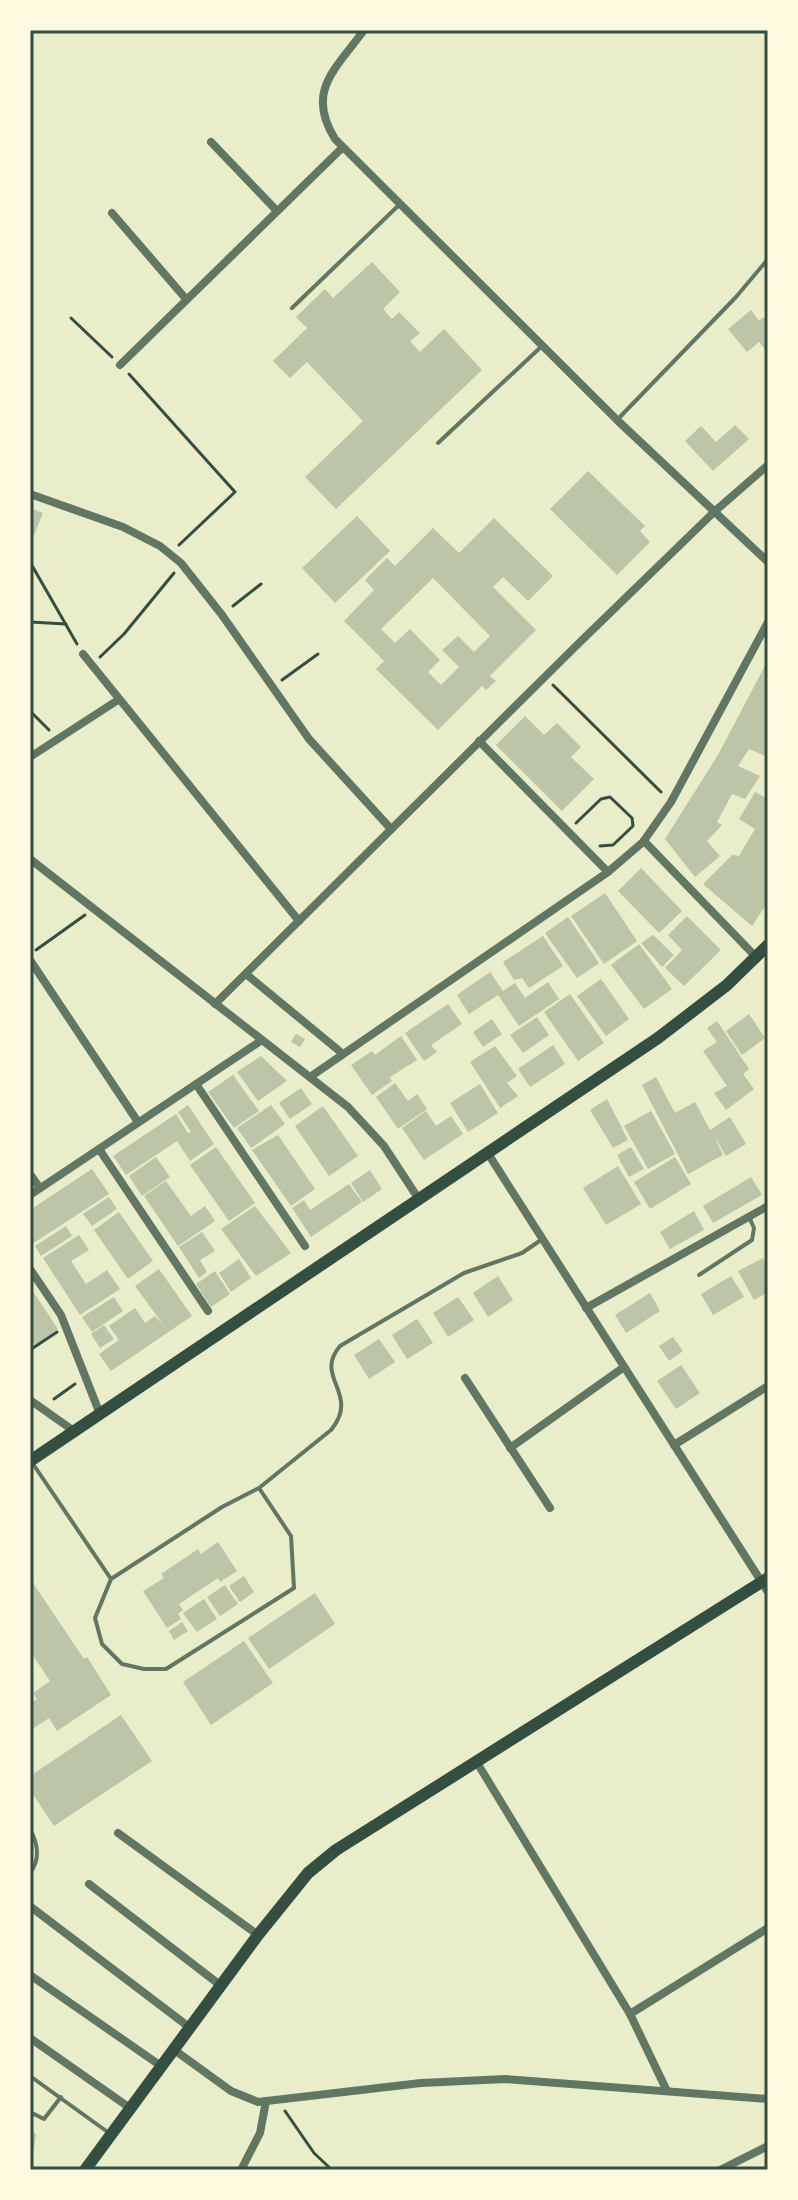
<svg xmlns="http://www.w3.org/2000/svg" width="798" height="2200" font-family="Karla,sans-serif">
	<style>
		.building { fill: #bcc5a7; fill-rule: evenodd }
		.lines { fill: none; stroke-linecap: round; stroke-linejoin: round }
		.path { stroke: #344e41; stroke-width: 3 }
		.service { stroke: #617663; stroke-width: 4 }
		.minor { stroke: #617663; stroke-width: 8 }
		.secondary { stroke: #344e41; stroke-width: 12 }
		.neatline { fill: none; stroke: #344e41; stroke-width: 3 }
	</style>
	<rect width="100%" height="100%" fill="#e9edc9"/>
	<g class="building">
		<polygon points="372,262 400,292 383,309 392,319 399,312 420,333 410,341 420,352 444,329 482,370 336,509 305,477 363,421 307,362 290,378 273,361 307,328 296,317 325,289 333,298"/>
		<polygon points="751,310 759,321 763,317 768,323 768,353 759,342 747,352 728,329"/>
		<polygon points="735,425 749,439 713,471 685,441 701,426 716,442"/>
		<polygon points="588,471 645,526 640,531 650,542 617,575 550,509"/>
		<polygon points="30,508 43,513 34,535 30,533"/>
		<polygon points="357,516 390,551 335,603 302,568"/>
		<path d="M494,518L553,576L528,601L503,577L493,587L536,630L490,676L496,681L486,690L482,686L438,730L376,669L384,661L344,621L374,590L365,580L387,558L395,566L433,528L459,553ZM433,578L490,636L474,652L458,636L442,650L459,667L441,685L428,672L440,660L410,629L395,643L381,629Z"/>
		<polygon points="768,660 768,731 765,736 768,738 768,757 749,749 738,766 760,776 745,799 732,794 717,822 722,825 707,841 720,856 695,877 665,839 718,755"/>
		<polygon points="525,716 544,735 557,723 581,747 571,757 594,779 562,811 496,745"/>
		<polygon points="755,792 768,799 768,902 752,926 703,884 732,855 739,856 755,829 739,819"/>
		<polygon points="641,868 682,911 659,933 618,891"/>
		<polygon points="605,893 637,941 604,964 571,916"/>
		<polygon points="687,916 721,950 684,986 665,968 682,950 668,935"/>
		<polygon points="568,917 599,963 577,978 545,933"/>
		<polygon points="653,935 674,955 662,967 641,943"/>
		<polygon points="543,936 563,966 529,988 522,978 514,980 503,962"/>
		<polygon points="639,944 672,989 644,1009 611,965"/>
		<polygon points="490,972 503,991 515,983 525,998 548,982 559,999 519,1026 498,995 469,1014 457,995"/>
		<polygon points="601,979 629,1019 606,1036 577,996"/>
		<polygon points="570,994 604,1043 578,1061 544,1012"/>
		<polygon points="448,1004 462,1024 431,1045 437,1052 424,1061 405,1033"/>
		<polygon points="749,1014 765,1038 742,1055 726,1031"/>
		<polygon points="537,1017 549,1035 523,1053 510,1035"/>
		<polygon points="492,1019 502,1034 483,1047 473,1032"/>
		<polygon points="717,1021 749,1069 743,1074 754,1089 726,1110 714,1093 727,1086 703,1051 717,1042 707,1028"/>
		<polygon points="296,1034 305,1039 300,1047 291,1042"/>
		<polygon points="401,1036 417,1060 390,1077 392,1081 372,1095 351,1065 372,1051 375,1055"/>
		<polygon points="553,1045 565,1064 530,1087 518,1069"/>
		<polygon points="495,1046 517,1076 507,1083 518,1096 500,1108 470,1062"/>
		<polygon points="261,1056 287,1081 258,1101 237,1072"/>
		<polygon points="233,1075 259,1111 234,1128 208,1092"/>
		<polygon points="656,1077 675,1113 695,1102 710,1130 730,1117 746,1144 726,1156 714,1136 723,1155 688,1174 642,1085"/>
		<polygon points="395,1083 408,1101 417,1094 427,1109 398,1129 376,1097"/>
		<polygon points="480,1084 498,1113 468,1132 450,1103"/>
		<polygon points="301,1088 312,1104 290,1119 279,1103"/>
		<polygon points="607,1099 628,1140 613,1148 590,1110"/>
		<polygon points="188,1105 214,1144 190,1161 177,1141 126,1175 113,1156 176,1114 188,1133 191,1132 178,1112"/>
		<polygon points="271,1105 285,1124 251,1148 237,1128"/>
		<polygon points="323,1106 358,1156 329,1176 295,1126"/>
		<polygon points="426,1111 436,1126 451,1116 463,1134 424,1160 402,1128"/>
		<polygon points="651,1111 675,1154 648,1169 624,1126"/>
		<polygon points="278,1135 315,1189 291,1206 252,1150"/>
		<polygon points="216,1147 255,1203 229,1221 190,1165"/>
		<polygon points="631,1147 644,1169 629,1177 617,1155"/>
		<polygon points="156,1157 170,1177 142,1196 129,1176"/>
		<polygon points="675,1157 691,1184 650,1209 634,1182"/>
		<polygon points="618,1166 641,1204 606,1225 583,1188"/>
		<polygon points="92,1169 109,1194 32,1244 30,1241 30,1210"/>
		<polygon points="370,1170 382,1189 363,1202 351,1183"/>
		<polygon points="751,1177 762,1195 713,1223 703,1206"/>
		<polygon points="166,1181 191,1216 205,1206 215,1221 178,1246 144,1196"/>
		<polygon points="349,1184 362,1202 311,1237 292,1208 304,1200 310,1210"/>
		<polygon points="109,1197 117,1209 92,1226 83,1214"/>
		<polygon points="255,1206 291,1253 256,1276 221,1229"/>
		<polygon points="694,1211 704,1230 670,1249 660,1232"/>
		<polygon points="119,1212 153,1261 128,1279 94,1230"/>
		<polygon points="66,1226 72,1236 41,1256 35,1246"/>
		<polygon points="202,1232 215,1251 200,1260 207,1272 199,1278 179,1247"/>
		<polygon points="79,1235 89,1250 71,1261 86,1284 107,1270 120,1289 80,1315 43,1258"/>
		<polygon points="763,1258 768,1267 768,1292 754,1300 738,1271"/>
		<polygon points="239,1259 251,1278 231,1292 219,1273"/>
		<polygon points="159,1269 192,1316 111,1371 99,1354 119,1340 109,1326 135,1308 145,1323 155,1316 165,1327 135,1286"/>
		<polygon points="215,1271 230,1294 211,1307 196,1284"/>
		<polygon points="498,1276 513,1300 488,1317 473,1293"/>
		<polygon points="731,1276 744,1297 713,1315 701,1294"/>
		<polygon points="30,1287 58,1329 35,1345 30,1337"/>
		<polygon points="650,1293 660,1311 626,1333 615,1315"/>
		<polygon points="114,1297 123,1311 92,1332 82,1317"/>
		<polygon points="458,1297 474,1320 448,1337 433,1313"/>
		<polygon points="417,1319 433,1343 407,1359 392,1335"/>
		<polygon points="104,1325 114,1339 100,1348 91,1334"/>
		<polygon points="673,1337 683,1351 669,1361 659,1346"/>
		<polygon points="379,1339 395,1362 369,1379 354,1355"/>
		<polygon points="681,1365 700,1393 676,1409 657,1381"/>
		<polygon points="218,1542 237,1571 220,1582 218,1578 179,1604 183,1610 178,1614 181,1619 167,1628 143,1591 164,1578 161,1574 198,1549 201,1554"/>
		<polygon points="244,1576 254,1592 240,1602 229,1586"/>
		<polygon points="33,1583 84,1659 87,1657 111,1695 57,1731 49,1718 30,1731 30,1704 37,1699 33,1693 50,1681 30,1651 30,1585"/>
		<polygon points="225,1585 238,1604 220,1616 207,1597"/>
		<polygon points="315,1593 335,1624 269,1669 248,1638"/>
		<polygon points="204,1599 217,1619 197,1632 183,1613"/>
		<polygon points="182,1622 188,1631 174,1640 169,1631"/>
		<polygon points="244,1641 273,1683 211,1725 183,1682"/>
		<polygon points="121,1715 152,1761 54,1826 30,1790 30,1776"/>
		<polygon points="30,2130 36,2134 32,2163 30,2163"/>
	</g>
	<g class="lines">
		<g class="path">
			<polyline points="71,318 112,357"/>
			<polyline points="129,374 235,492 179,545"/>
			<polyline points="30,562 77,644"/>
			<polyline points="233,606 261,584"/>
			<polyline points="30,622 66,624"/>
			<polyline points="100,657 124,634 174,573"/>
			<polyline points="282,680 318,654"/>
			<polyline points="553,685 661,792"/>
			<polyline points="30,711 49,730"/>
			<polyline points="576,823 601,799 610,797 632,818 633,826 613,845 600,846"/>
			<polyline points="36,950 85,915"/>
			<polyline points="30,1350 57,1332"/>
			<polyline points="54,1399 75,1384"/>
			<polyline points="285,2111 314,2153 332,2170"/>
		</g>
		<g class="service">
			<polyline points="292,308 399,205"/>
			<polyline points="617,420 736,297 768,259"/>
			<polyline points="438,443 542,346"/>
			<polyline points="699,1275 752,1240 754,1228 750,1219"/>
			<polyline points="31,1461 111,1579"/>
			<path d="M259,1488L291,1536L294,1588L166,1669H144L122,1664L102,1644L95,1618L111,1579L222,1507L259,1488L331,1430C361,1393 313,1378 340,1346L464,1273L522,1253L541,1240"/>
			<path d="M30,1829C38,1844 41,1859 30,1873"/>
			<polyline points="30,2076 109,2133"/>
			<polyline points="30,2112 44,2119 61,2097"/>
		</g>
		<g class="minor">
			<path d="M364,30C336,69 305,91 335,139L617,420L768,562"/>
			<polyline points="211,142 277,211"/>
			<polyline points="112,213 186,299"/>
			<polyline points="120,365 342,148"/>
			<polyline points="30,494 123,527 160,546 181,563 222,615 309,739 391,829"/>
			<polyline points="83,654 299,921"/>
			<polyline points="479,741 608,872"/>
			<polyline points="30,757 118,700"/>
			<polyline points="644,841 757,958"/>
			<polyline points="30,859 348,1107 384,1146 418,1198"/>
			<polyline points="30,960 138,1122"/>
			<polyline points="246,974 343,1054"/>
			<polyline points="215,1004 578,644 714,512 768,465"/>
			<polyline points="310,1077 608,872 643,842 671,802 768,622"/>
			<polyline points="196,1084 305,1246"/>
			<polyline points="99,1149 208,1311"/>
			<polyline points="487,1152 768,1592"/>
			<polyline points="30,1174 40,1188"/>
			<polyline points="30,1195 262,1040"/>
			<polyline points="30,1269 61,1315 100,1414"/>
			<polyline points="586,1308 768,1206"/>
			<polyline points="465,1378 550,1508"/>
			<polyline points="30,1400 74,1431"/>
			<polyline points="674,1445 768,1386"/>
			<polyline points="510,1448 624,1367"/>
			<polyline points="476,1761 630,2014 667,2091"/>
			<polyline points="118,1833 258,1935"/>
			<polyline points="89,1884 220,1985"/>
			<polyline points="31,1907 189,2027"/>
			<polyline points="30,1975 161,2066"/>
			<polyline points="630,2014 768,1928"/>
			<polyline points="30,2038 130,2108"/>
			<polyline points="173,2049 231,2091 258,2102 421,2083 506,2079 768,2099"/>
			<polyline points="241,2170 260,2133 266,2101"/>
			<polyline points="720,2170 768,2146"/>
		</g>
		<g class="secondary">
			<polyline points="30,1461 658,1038 727,985 768,945"/>
			<polyline points="85,2170 258,1935 308,1873 336,1850 768,1578"/>
		</g>
	</g>
	<rect width="798" height="2200" fill="none" stroke="#fefae0" stroke-width="64"/>
	<rect x="32" y="32" width="734" height="2136" class="neatline"/>
</svg>
